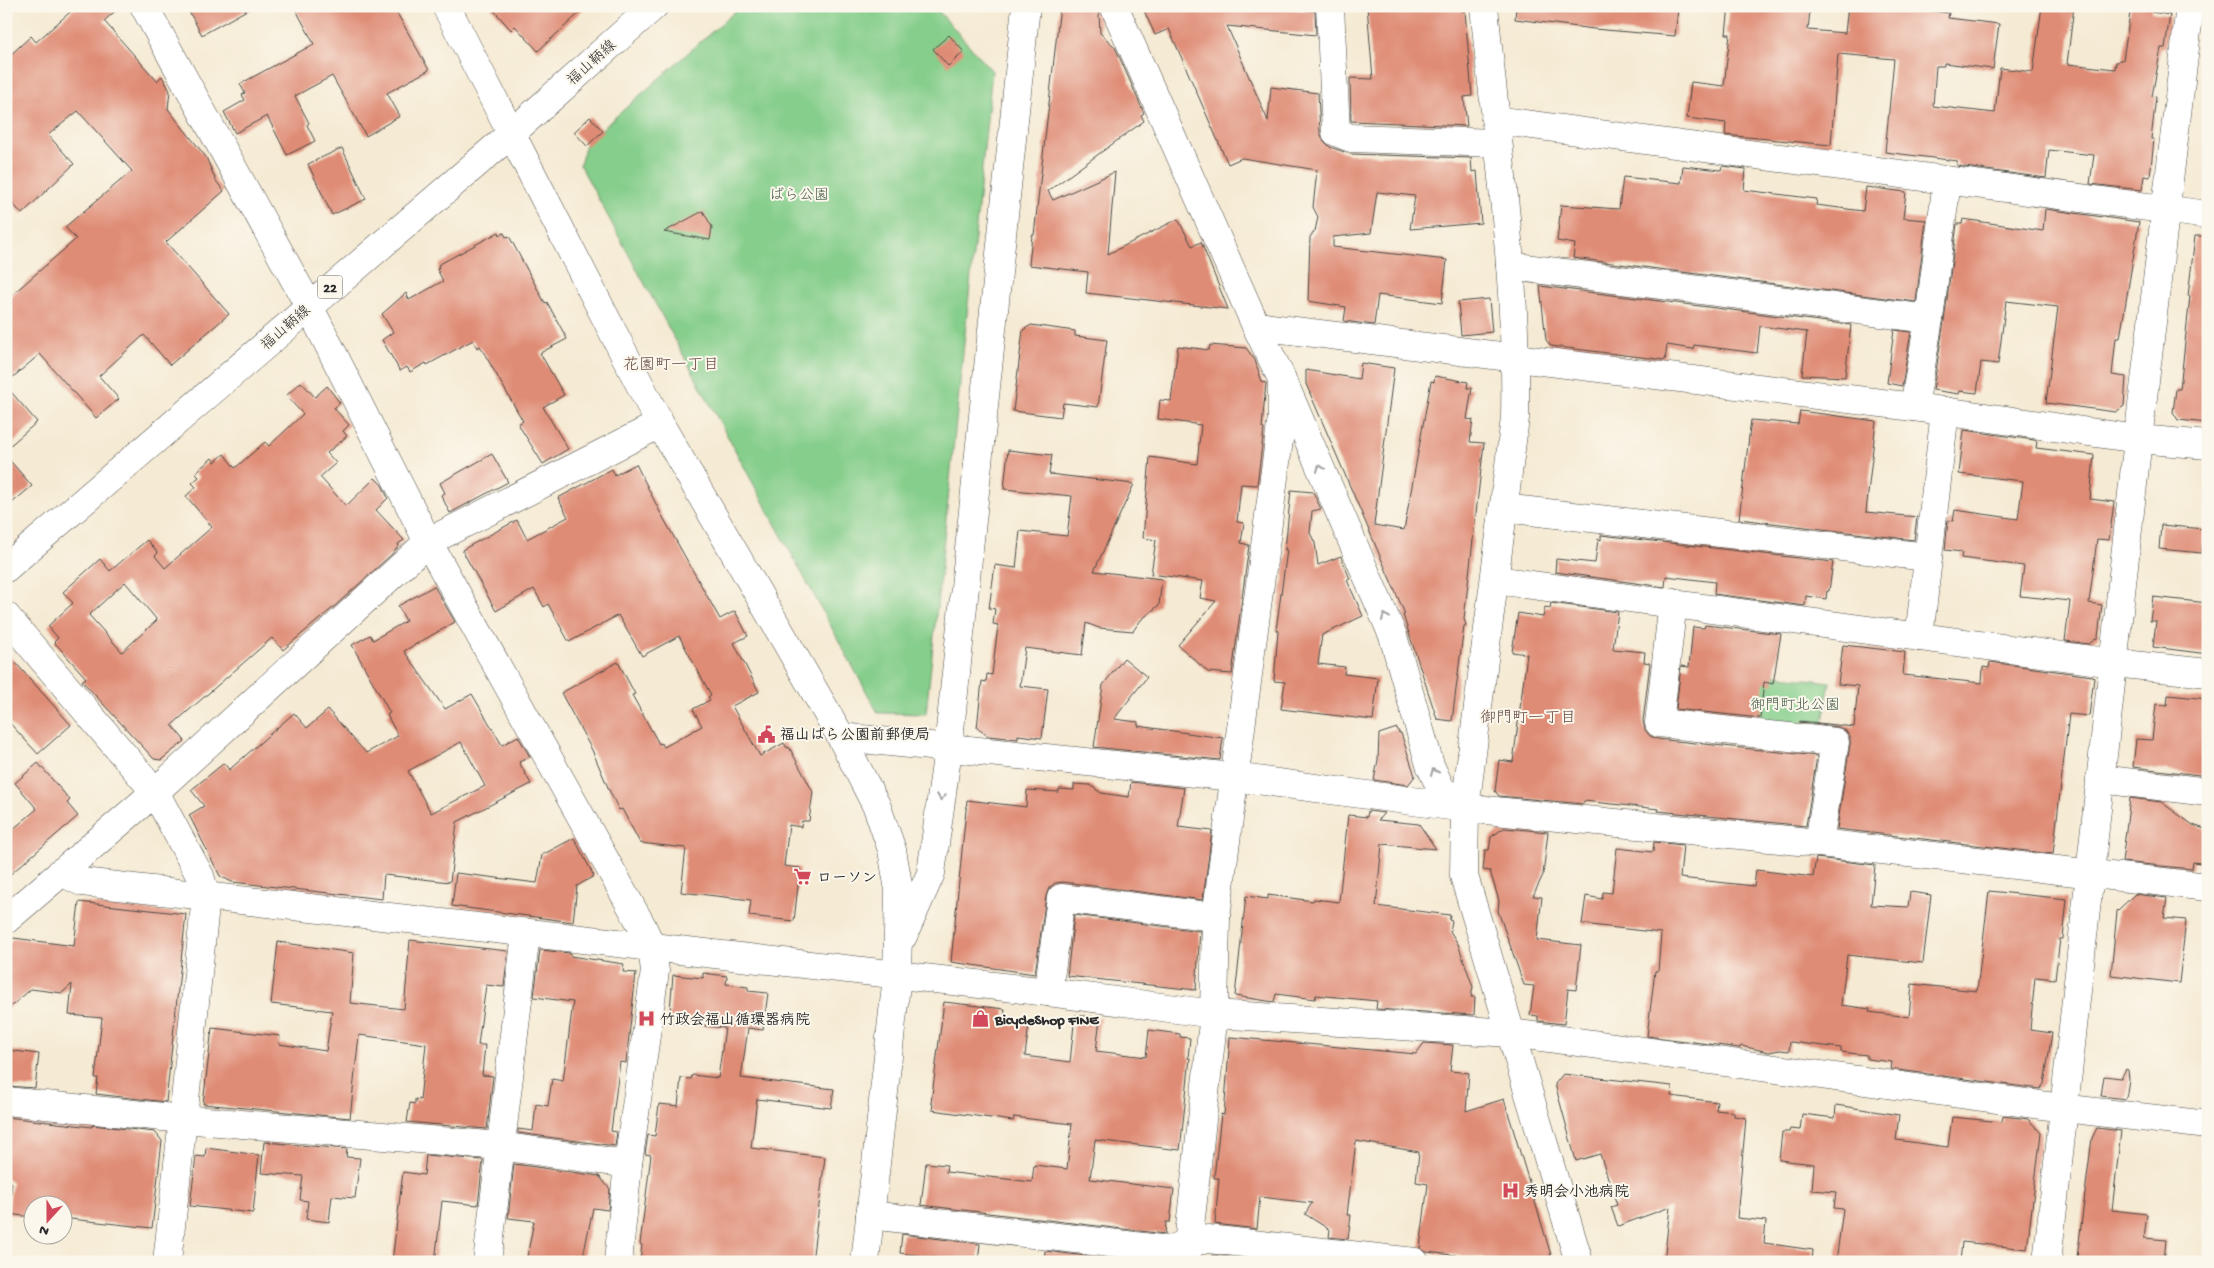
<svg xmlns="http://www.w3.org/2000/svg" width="2214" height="1268" font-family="'Gochi Hand','Klee One',sans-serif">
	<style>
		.green { fill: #85ce8b; stroke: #587c5b }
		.building { fill: #df8c76; fill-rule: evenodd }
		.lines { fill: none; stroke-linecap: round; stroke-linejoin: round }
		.minor-casing { stroke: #494844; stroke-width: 29 }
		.major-casing { stroke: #494844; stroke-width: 29 }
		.minor { stroke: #fff; stroke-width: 28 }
		.major { stroke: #fff; stroke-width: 28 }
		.oneway { stroke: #a0a0a0 }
		.labels { text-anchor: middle; stroke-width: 4; stroke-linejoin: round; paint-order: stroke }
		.shield { fill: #fbf7ec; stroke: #696865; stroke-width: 1 }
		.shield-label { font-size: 14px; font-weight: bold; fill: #2b2b2b }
		.street-label { font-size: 15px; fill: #2b2b2b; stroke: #fbf7ec }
		.park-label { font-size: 15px; fill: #465c48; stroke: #fbf7ec }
		.poi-label { font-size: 15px; font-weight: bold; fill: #2b2b2b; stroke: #fbf7ec; text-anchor: start }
		.neighbourhood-label { font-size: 16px; fill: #6a4d45; stroke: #fbf7ec }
	</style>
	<rect width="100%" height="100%" fill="#fbf7ec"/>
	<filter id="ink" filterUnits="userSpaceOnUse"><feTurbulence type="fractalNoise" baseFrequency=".02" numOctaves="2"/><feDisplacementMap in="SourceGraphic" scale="10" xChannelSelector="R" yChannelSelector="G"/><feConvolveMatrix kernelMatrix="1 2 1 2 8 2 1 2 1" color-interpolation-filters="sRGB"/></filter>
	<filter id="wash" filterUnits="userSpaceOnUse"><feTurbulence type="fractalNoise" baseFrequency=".0096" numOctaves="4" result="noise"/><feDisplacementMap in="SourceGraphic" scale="20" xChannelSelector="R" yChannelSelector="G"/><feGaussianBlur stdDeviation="1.12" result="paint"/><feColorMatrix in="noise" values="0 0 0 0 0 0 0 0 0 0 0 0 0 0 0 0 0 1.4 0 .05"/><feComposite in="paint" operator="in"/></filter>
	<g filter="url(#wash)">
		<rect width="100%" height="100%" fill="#f5ead3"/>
		<g class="green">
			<polygon points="741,6 934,6 992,71 926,714 878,713 580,165 586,143"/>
			<polygon points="1759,673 1830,682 1821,734 1742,724"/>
		</g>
		<g id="blocks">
			<g class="building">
				<polygon points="77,6 121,6 104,21 157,81 162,76 170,91 168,109 206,157 216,181 224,191 166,242 229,314 170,365 144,335 99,376 119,399 96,418 40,354 6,383 6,300 76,239 65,227 132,171 78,111 48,135 74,164 22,214 6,196 6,59 31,36 36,42"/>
				<polygon points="186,6 254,6 202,35"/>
				<polygon points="294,6 393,6 429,70 387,93 400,116 366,136 332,76 295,96 309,123 307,125 315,141 287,155 267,116 235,133 224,112 245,100 242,95 245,93 240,84 314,44"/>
				<polygon points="490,6 587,6 538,51 515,26 511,30"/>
				<polygon points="1060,6 1096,6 1099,13 1100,33 1115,47 1144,113 1141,115 1144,121 1048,191 1053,200 1115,172 1108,254 1178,219 1192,246 1201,242 1228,309 1086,293 1088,272 1029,265 1032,235 1034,235"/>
				<polygon points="1142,6 1254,6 1315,11 1316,35 1227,26 1268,121 1271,87 1318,93 1320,133 1324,141 1330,147 1350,154 1471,158 1472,172 1477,171 1481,223 1410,229 1415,196 1377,192 1371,233 1333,237 1333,247 1447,260 1442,303 1378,295 1374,325 1344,321 1346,307 1308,301 1310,237 1315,231 1318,217 1313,207 1317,170 1242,158 1228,164 1169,29 1155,35"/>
				<polygon points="1367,6 1461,6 1461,11 1465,11 1472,96 1464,97 1467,126 1351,121 1350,78 1373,79"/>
				<polygon points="1516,6 1643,6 1678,9 1675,36 1594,29 1515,19"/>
				<polygon points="1729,6 1763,6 1810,10 1808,30 1845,33 1848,6 1923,6 1923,10 1949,13 1948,18 1999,24 1993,69 1944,63 1944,66 1936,66 1933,106 1995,113 2000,68 2033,72 2042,6 2074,6 2067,64 2115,69 2116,62 2118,62 2119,60 2123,60 2131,6 2152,6 2151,12 2170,15 2165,48 2161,48 2152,96 2156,97 2151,139 2154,139 2150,177 2144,176 2142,190 2090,184 2094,155 2049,150 2046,178 1957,166 1957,161 1885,152 1894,59 1838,54 1831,145 1725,135 1726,123 1687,118 1691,82 1724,86 1730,34 1726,34"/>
				<polygon points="949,35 964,52 948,66 933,49"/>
				<polygon points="590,117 603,131 587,146 574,132"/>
				<polygon points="342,148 366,199 332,215 308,164"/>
				<polygon points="1683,166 1721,170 1722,166 1746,169 1744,190 1817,199 1816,205 1863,211 1866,187 1906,192 1903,218 1926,220 1916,302 1573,258 1575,244 1557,241 1561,205 1619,209 1623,177 1681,183"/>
				<polygon points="2045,209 2139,222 2120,338 2116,338 2112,375 2126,377 2124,406 2116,412 2046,403 2058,307 2006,301 1998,364 1981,362 1977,393 1960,391 1959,394 1933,390 1944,321 1957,224 1962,224 1963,219 2043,231"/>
				<polygon points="703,211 712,227 710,240 664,232"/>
				<polygon points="499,232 500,235 504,233 506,237 509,236 545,303 547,302 567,339 540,353 564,395 543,407 568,449 543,464 518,424 523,421 480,346 477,348 473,340 427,365 426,363 410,372 407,367 400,371 382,340 393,332 382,314 406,293 409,300 443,281 437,269 439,268 438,265"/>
				<polygon points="2195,236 2208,236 2208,423 2178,420 2173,412 2176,389 2180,389 2190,296 2188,296"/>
				<polygon points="1540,286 1851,325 1845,377 1802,375 1807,332 1760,326 1757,353 1694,345 1693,349 1667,345 1665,360 1551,346 1546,340"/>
				<polygon points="1489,299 1492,332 1461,335 1458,302"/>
				<polygon points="1031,325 1075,331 1075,336 1107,340 1098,407 1063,403 1061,417 1013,411 1023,330"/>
				<polygon points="1894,330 1911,332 1902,386 1887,383"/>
				<polygon points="1210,345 1246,348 1255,360 1262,382 1266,383 1262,428 1264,429 1257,485 1241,484 1237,522 1244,523 1241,543 1249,545 1232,674 1208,672 1178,645 1216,601 1200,598 1203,581 1151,574 1156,540 1143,538 1150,457 1197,464 1201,425 1158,419 1160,400 1171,401 1178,346 1209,350"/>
				<polygon points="1361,363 1394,368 1374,525 1404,530 1431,381 1434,382 1435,376 1468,382 1467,388 1472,388 1467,419 1473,420 1470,442 1484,443 1464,619 1466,625 1464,626 1452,721 1437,719 1403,615 1405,614 1306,384 1306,370 1359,379"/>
				<path d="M301,382L315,397L327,386L340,403L334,408L349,425L343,431L347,436L327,453L336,463L320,477L346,506L375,478L382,485L388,498L376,510L404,540L398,544L399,546L392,554L336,605L283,650L272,638L172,725L185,741L161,760L154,759L82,681L86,678L54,642L58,638L48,626L73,603L63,592L100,559L110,571L147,540L158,553L155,556L165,568L212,527L186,496L196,487L192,483L199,477L195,473L212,458L215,462L224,454L235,468L265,442L269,446L303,414L286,396ZM125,582L157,620L122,652L89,615Z"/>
				<polygon points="6,386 37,422 6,449"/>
				<polygon points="1800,411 1876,421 1866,512 1917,517 1914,540 1739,519 1751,420 1798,424"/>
				<polygon points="1964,430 2034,440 2037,441 2036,448 2094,455 2090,499 2114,502 2109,540 2097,539 2089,603 2102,605 2098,637 2089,644 2065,641 2070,601 2020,596 2024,566 1961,558 1962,552 1945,550 1948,520 1953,521 1955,510 2018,519 2023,481 1959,474"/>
				<polygon points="1008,450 1052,455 1049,474 1134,484 1094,571 1162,579 1159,605 1141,620 1133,631 1099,628 1086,623 1082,655 1025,648 1020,686 1048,689 1042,738 1018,735 1018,739 988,736 977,728 982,681 986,682 987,674 992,675 998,625 993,624 995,609 989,608 995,565 1016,568 1020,531 1067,536 1072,496 1004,489"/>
				<polygon points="492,454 508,482 450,513 441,495 445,493 440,483"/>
				<polygon points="6,456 32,486 6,508"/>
				<polygon points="636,464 660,512 720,619 735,611 748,636 734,643 759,692 732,706 760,756 784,743 787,748 789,747 813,792 809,821 802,821 801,827 789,825 784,866 800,868 794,921 749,916 751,900 681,892 686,848 640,843 622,809 619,810 610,792 592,750 561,693 618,662 635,694 632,695 659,744 661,743 664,747 702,726 693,709 710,700 708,697 711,695 679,636 642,656 618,615 569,642 548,604 544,607 534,589 496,611 462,550 517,520 527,539 568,517 558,498 612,469 615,475"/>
				<polygon points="1291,490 1313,492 1321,509 1312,511 1310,533 1315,543 1318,565 1341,556 1350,579 1347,580 1363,616 1322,635 1318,664 1345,667 1344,674 1378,678 1373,720 1281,709 1285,682 1274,681 1278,631 1276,630 1287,550 1285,550"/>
				<polygon points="2161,525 2204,529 2202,553 2159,549"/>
				<polygon points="1601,535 1833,562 1829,591 1827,591 1826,599 1806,596 1805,606 1714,594 1715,582 1666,576 1665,587 1555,572 1556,559 1595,563 1598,539 1601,540"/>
				<path d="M434,586L455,622L404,651L445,709L472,694L502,745L518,736L530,757L519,762L531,784L457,822L450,882L384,875L382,899L232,882L220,876L189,815L204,806L191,790L224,763L229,770L294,713L307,728L328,710L366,753L398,736L387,715L390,713L352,645L370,635L373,640L406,621L398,606ZM461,742L485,786L431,813L408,771Z"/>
				<polygon points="2153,597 2208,603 2208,654 2153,647 2156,621 2150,621"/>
				<polygon points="1551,603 1618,612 1613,649 1645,652 1644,662 1650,663 1643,721 1645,730 1650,736 1657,739 1817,756 1806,826 1658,811 1659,809 1584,801 1583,804 1499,796 1495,791 1499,760 1513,762 1527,654 1512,652 1518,613 1543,617 1545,607 1550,608"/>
				<polygon points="1705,625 1781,634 1773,684 1764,682 1760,718 1676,709 1681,666 1689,667 1693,627 1704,628"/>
				<polygon points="1843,645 1905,652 1903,675 1982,683 1983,667 1989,668 1990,662 2092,676 2094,678 2089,716 2069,714 2053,854 1837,829 1850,744 1850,737 1845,730 1837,727 1799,722 1800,721 1854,727 1858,686 1838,684"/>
				<polygon points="6,652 71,725 38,754 6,719"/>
				<polygon points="1124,658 1147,677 1114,719 1138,722 1138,726 1223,738 1220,760 1094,747 1103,685"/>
				<polygon points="2168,695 2208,699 2208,776 2133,767 2136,739 2152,740 2156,704 2167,705"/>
				<polygon points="1397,728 1399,733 1401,733 1415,776 1408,785 1374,780 1378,760 1379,734"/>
				<polygon points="38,763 70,800 67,803 78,816 6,878 6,835 37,809 15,783"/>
				<polygon points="1131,782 1184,788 1178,827 1212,831 1203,900 1063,882 1055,883 1049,888 1046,896 1035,974 951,962 967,800 1026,807 1027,790 1059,792 1059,789 1074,790 1074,784 1090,785 1101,793 1129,797"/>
				<polygon points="2130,798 2161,802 2193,825 2208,830 2208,864 2193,862 2192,869 2122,862"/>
				<polygon points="1368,811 1384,813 1378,820 1419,824 1436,849 1382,844 1376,906 1450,915 1449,920 1452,921 1450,931 1458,944 1473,987 1471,997 1475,997 1474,1015 1376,1009 1377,1001 1316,995 1315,999 1276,994 1274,1002 1235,996 1246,896 1268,899 1268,895 1313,901 1314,899 1339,902 1348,815 1367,817"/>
				<polygon points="1504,828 1548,832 1543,875 1533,896 1542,897 1537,940 1581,945 1576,990 1568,989 1564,1024 1538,1021 1538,1016 1530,1015 1534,986 1524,985 1498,911 1499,901 1490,871 1483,870 1485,850 1489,850 1491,837"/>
				<polygon points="574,838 594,876 577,886 573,922 452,906 456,873 537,883 542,855"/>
				<polygon points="1654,842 1683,845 1680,878 1754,886 1756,870 1813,877 1816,858 1875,865 1871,905 1908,907 1910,892 1931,895 1923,963 1847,955 1841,1005 1870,1009 1869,1012 1909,1017 1912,984 1977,991 1989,891 2067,899 2063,939 2060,939 2055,979 2035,977 2030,1030 2052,1033 2044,1084 2040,1089 1891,1069 1892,1062 1867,1059 1867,1055 1841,1052 1841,1048 1790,1042 1789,1051 1780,1050 1769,1052 1741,1046 1740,1048 1647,1036 1655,971 1658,971 1661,933 1582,924 1586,896 1602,899 1603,892 1612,893 1617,848 1653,852"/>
				<polygon points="2135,894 2167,898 2164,918 2186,920 2179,983 2111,975 2117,911"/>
				<polygon points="79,902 186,914 166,1102 96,1094 98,1078 95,1078 102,1018 69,1015 72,984 62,993 31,989 6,1011 6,945 14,938 74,946"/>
				<polygon points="1074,915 1200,931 1196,990 1067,976"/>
				<polygon points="410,940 508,951 504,987 486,985 478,1045 485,1045 482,1075 493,1076 487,1129 407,1122 410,1103 415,1104 415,1099 420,1100 426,1044 359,1035 350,1118 203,1104 212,1028 280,1036 279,1044 326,1051 332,1011 271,1004 278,942 354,953 350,1003 404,1009"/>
				<polygon points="540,950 570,953 570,956 624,964 623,972 636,973 626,1063 620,1062 611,1131 617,1132 615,1146 518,1133 518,1129 533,1131 536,1104 548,1106 552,1079 563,1081 573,1002 534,997"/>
				<polygon points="703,973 727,976 726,984 748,987 748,991 768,993 763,1030 748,1028 741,1078 834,1089 831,1108 757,1099 751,1148 825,1157 812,1262 640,1262 642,1245 640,1244 651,1155 645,1154 648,1135 655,1136 659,1104 678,1106 681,1078 691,1079 692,1075 718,1078 725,1028 669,1022 673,975 703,978"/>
				<polygon points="944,1002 1005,1009 1004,1021 1029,1024 1025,1056 1070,1062 1075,1015 1100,1018 1096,1051 1146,1057 1149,1030 1180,1034 1180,1037 1190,1038 1188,1058 1190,1058 1180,1150 1095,1140 1090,1179 1174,1189 1170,1222 1166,1222 1165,1234 921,1205 926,1163 947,1165 946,1172 1032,1182 1034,1165 1067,1169 1072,1124 1014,1117 1013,1121 932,1110 933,1104 931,1103"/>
				<polygon points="1230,1037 1416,1054 1424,1043 1453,1045 1450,1071 1469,1073 1466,1111 1504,1099 1551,1255 1544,1262 1516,1262 1426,1252 1420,1248 1428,1184 1416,1182 1419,1152 1356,1141 1347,1215 1351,1215 1348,1239 1329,1237 1330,1230 1305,1214 1312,1203 1260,1197 1257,1229 1215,1224 1219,1178 1214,1178 1221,1114 1224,1115"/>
				<polygon points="6,1050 39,1054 35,1088 6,1086"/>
				<polygon points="2126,1069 2128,1070 2129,1079 2126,1099 2101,1096 2104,1076 2121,1078"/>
				<polygon points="1563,1074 1672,1086 1671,1096 1717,1102 1716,1110 1734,1112 1734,1116 1746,1118 1737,1218 1766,1221 1764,1243 1813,1250 1812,1262 1664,1262 1670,1207 1618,1226 1611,1207 1617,1205 1600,1154 1576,1161 1555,1084"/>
				<polygon points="1836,1105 1899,1115 1896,1140 1948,1147 1952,1117 2002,1122 2003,1116 2028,1119 2041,1133 2027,1249 1962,1242 1960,1262 1836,1262 1843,1209 1834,1208 1836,1192 1812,1190 1814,1164 1779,1160 1782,1132 1789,1132 1790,1129 1800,1130 1802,1114 1835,1118"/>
				<polygon points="6,1117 92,1127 92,1125 155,1132 162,1141 152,1228 62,1218 62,1206 32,1206 32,1217 8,1214 12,1183 6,1177"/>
				<polygon points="2097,1128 2121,1131 2112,1210 2147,1214 2144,1238 2166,1240 2164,1262 2115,1259 2115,1262 2107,1262 2077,1258 2092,1138"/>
				<polygon points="264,1142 347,1149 346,1157 360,1158 355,1198 332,1196 329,1222 306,1219 308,1201 300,1200 303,1176 261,1173"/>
				<polygon points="206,1148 259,1155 253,1213 190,1206 196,1156 205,1157"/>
				<polygon points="426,1155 483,1160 478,1205 442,1201 435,1262 392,1262 403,1172 424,1175"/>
				<polygon points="514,1164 599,1176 610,1189 608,1210 593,1208 582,1262 526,1262 534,1221 508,1218"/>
				<polygon points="902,1234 980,1244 978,1262 945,1262 945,1259 900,1253"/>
				<polygon points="1045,1251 1135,1262 1044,1262"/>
				<polygon points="1212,1255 1254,1260 1254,1262 1212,1262"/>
			</g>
		</g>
	</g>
	<g filter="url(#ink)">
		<use href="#blocks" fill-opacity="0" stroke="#494844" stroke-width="1"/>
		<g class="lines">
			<defs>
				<g id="minor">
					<polyline points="144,6 309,306 428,542 642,926 652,948 655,971 628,1164 618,1262"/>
					<polyline points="446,6 660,424 841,737 877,807 892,850 899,890 897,976 865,1262"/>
					<polyline points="1114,6 1256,326 1282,379 1282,417 1216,917 1214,1014 1186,1262"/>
					<polyline points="1330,6 1336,132 1351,138 1497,143"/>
					<path d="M1484,6C1497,143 1518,281 1515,418L1465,808L1464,876L1579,1262"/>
					<polyline points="1495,120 2208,215"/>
					<polyline points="1510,266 1929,319"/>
					<polyline points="1256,326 1914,407 2138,439 2208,445"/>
					<polyline points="1286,388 1393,636 1430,765 1441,789 1465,808"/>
					<polyline points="1914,407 1929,319 1947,181"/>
					<polyline points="1504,508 1928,557"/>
					<polyline points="1495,580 2114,663 2208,673"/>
					<polyline points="1673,602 1659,723 1835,742 1819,843"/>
					<polyline points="6,616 155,792 200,876 206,896 183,1119 167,1262"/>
					<polyline points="1919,637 1945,411"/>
					<polyline points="841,737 1234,777 1465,808 1819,843 2208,887"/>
					<polyline points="2100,779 2208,792"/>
					<polyline points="61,872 82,882 1048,992 1214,1014 1511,1033 2063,1108 2208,1125"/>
					<polyline points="6,920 155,792 428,542 660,424"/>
					<polyline points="903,936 931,873 948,749 1026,6"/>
					<polyline points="1048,992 1061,898 1216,917"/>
					<polyline points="6,1101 183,1119 500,1146 628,1164"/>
					<polyline points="870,1215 1169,1250 1188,1243 1208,1239 1415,1262"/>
					<polyline points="487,1262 526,933"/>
					<polyline points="2047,1262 2138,439 2190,6"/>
				</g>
				<polyline id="major" points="6,568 512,133 654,6"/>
			</defs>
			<use href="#minor" class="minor-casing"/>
			<use href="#major" class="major-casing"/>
			<use href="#minor" class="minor"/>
			<use href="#major" class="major"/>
		</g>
		<defs><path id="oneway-chevron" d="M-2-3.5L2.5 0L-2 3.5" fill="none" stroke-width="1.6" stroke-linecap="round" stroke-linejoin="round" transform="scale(1.25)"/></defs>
		<g class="oneway">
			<use href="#oneway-chevron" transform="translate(1320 468) rotate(-113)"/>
			<use href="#oneway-chevron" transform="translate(1385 617) rotate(-113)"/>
			<use href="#oneway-chevron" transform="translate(1434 772) rotate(-114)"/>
			<use href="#oneway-chevron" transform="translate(941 797) rotate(98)"/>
		</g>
	</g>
	<defs>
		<symbol id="civic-bare" viewBox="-9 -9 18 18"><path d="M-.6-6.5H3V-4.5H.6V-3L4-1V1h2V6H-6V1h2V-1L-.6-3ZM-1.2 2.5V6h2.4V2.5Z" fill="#d1495b" stroke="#fbf7ec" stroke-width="2.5" paint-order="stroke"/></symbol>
		<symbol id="supermarket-bare" viewBox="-9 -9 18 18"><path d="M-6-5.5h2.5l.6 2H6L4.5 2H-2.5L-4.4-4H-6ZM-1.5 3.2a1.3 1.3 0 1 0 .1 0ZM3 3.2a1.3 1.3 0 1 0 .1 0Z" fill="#d1495b" stroke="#fbf7ec" stroke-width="2.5" paint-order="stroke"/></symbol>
		<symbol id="hospital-bare" viewBox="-9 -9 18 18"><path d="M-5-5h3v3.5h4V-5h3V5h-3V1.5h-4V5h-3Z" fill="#d1495b" stroke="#fbf7ec" stroke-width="2.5" paint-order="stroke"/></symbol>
		<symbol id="shop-bare" viewBox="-9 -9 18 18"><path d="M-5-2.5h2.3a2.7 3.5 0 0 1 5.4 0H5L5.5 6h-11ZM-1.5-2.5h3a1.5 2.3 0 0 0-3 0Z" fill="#d1495b" stroke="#fbf7ec" stroke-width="2.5" paint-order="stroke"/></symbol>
	</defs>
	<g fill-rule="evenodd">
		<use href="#civic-bare" x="754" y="722" width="25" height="25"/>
		<use href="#supermarket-bare" x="790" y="864" width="25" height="25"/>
		<use href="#hospital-bare" x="634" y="1006" width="25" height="25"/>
		<use href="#shop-bare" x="968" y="1006" width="25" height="25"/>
		<use href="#hospital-bare" x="1498" y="1178" width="25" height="25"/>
	</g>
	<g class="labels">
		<rect class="shield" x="317.5" y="275.5" width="25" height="23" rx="4"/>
		<g class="shield-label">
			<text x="330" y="292">22</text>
		</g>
		<g class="street-label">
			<text transform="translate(591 62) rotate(-42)" y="5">福山鞆線</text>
			<text transform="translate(285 327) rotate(-41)" y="5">福山鞆線</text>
		</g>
		<g class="park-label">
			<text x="799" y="199">ばら公園</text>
			<text x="1795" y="709">御門町北公園</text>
		</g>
		<g class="poi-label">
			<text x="780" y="739">福山ばら公園前郵便局</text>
			<text x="817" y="882">ローソン</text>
			<text x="660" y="1024">竹政会福山循環器病院</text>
			<text x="995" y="1024">BicycleShop FINE</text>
			<text x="1524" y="1196">秀明会小池病院</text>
		</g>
		<g class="neighbourhood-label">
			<text x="671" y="369">花園町一丁目</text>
			<text x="1528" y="722">御門町一丁目</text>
		</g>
	</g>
	<rect width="2214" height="1268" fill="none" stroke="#fbf7ec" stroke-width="25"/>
	<g transform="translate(48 1220) rotate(201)"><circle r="24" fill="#fbf7ec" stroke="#a8a59f"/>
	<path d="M0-4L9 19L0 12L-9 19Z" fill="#d1495b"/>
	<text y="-8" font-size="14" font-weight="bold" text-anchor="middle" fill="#2b2b2b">N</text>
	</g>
</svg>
